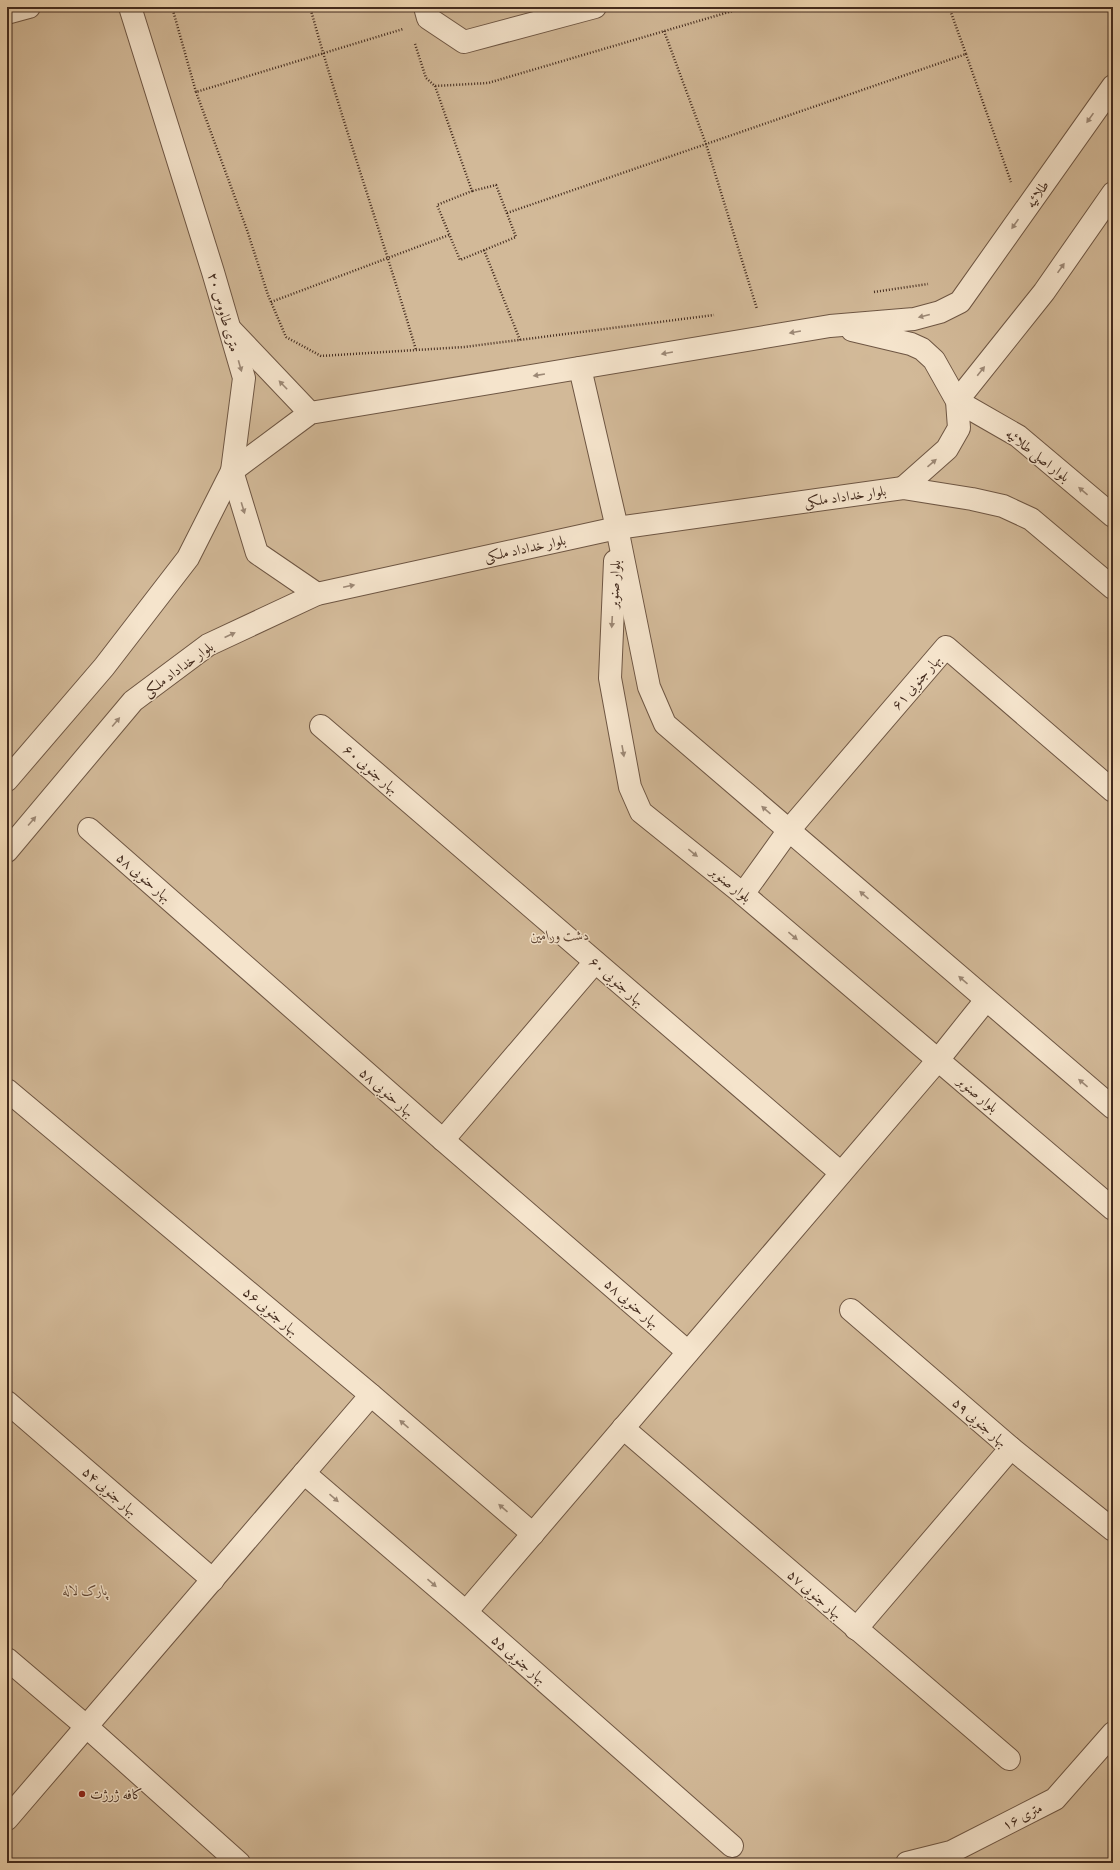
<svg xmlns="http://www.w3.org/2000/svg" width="1120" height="1870" font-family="Alegreya,Amiri,serif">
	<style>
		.green { fill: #d2b998; stroke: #8a725b }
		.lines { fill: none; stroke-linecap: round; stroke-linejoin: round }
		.minor-casing { stroke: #6e5643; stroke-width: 24 }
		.tertiary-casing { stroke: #6e5643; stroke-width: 24 }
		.path { stroke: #432b1e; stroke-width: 2.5; stroke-dasharray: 1 2; stroke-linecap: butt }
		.minor { stroke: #f5e4cc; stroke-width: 22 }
		.tertiary { stroke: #f5e4cc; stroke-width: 22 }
		.oneway { fill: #9c8875 }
		.poi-dot { fill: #8f2418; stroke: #f5e4cc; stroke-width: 1.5 }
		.labels { text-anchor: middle; stroke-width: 3; stroke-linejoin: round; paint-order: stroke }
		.street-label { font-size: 14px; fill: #432b1e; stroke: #f5e4cc }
		.park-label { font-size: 14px; font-style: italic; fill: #604736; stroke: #f5e4cc }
		.poi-label { font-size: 14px; fill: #432b1e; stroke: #f5e4cc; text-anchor: start }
	</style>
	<rect width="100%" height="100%" fill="#efd6b1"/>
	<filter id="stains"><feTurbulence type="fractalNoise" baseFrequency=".005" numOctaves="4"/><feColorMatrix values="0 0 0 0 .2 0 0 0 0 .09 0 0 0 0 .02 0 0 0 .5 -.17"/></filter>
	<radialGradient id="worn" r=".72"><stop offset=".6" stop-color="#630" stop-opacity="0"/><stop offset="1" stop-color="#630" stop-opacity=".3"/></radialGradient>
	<rect class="green" x="7" y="7" width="1106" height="1856"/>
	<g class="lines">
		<defs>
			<g id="minor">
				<polyline points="425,7 428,18 464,42 595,7"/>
				<polyline points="7,13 29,7"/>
				<polyline points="321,726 841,1173"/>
				<polyline points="89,829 443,1140 688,1352"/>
				<polyline points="743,894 789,830 946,647 1113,791"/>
				<polyline points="7,1090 371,1395 533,1534"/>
				<polyline points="443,1140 595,962"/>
				<polyline points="851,1310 1011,1448 1113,1530"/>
				<polyline points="7,1402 213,1580"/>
				<polyline points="623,1428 1009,1759"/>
				<polyline points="304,1473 466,1612 732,1846"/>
				<polyline points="466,1612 938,1060 986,1000"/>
				<polyline points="856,1629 1011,1448"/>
				<polyline points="7,1659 87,1727 239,1863"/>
				<polyline points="7,1819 371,1395"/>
			</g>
			<g id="tertiary">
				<polyline points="130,7 213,272 244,378 232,471 257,553 317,594"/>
				<polyline points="1113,193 1044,292 957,401 1018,436 1113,516"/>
				<polyline points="852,330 911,344 922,349 934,360 957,401 959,428 947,449 903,488"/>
				<polyline points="232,331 310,413"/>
				<polyline points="580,368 617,528 649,687 665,724 1113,1108"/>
				<polyline points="615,561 610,678 630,787 641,812 743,894 1113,1209"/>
				<polyline points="7,780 104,667 188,558 232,471 310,413 830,326 914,319 940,312 960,302 1113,86"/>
				<polyline points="7,851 133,701 208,645 317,594 617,528 903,488 972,499 1003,506 1031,519 1113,588"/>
				<polyline points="907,1863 951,1852 1055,1799 1113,1733"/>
			</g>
		</defs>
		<use href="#minor" class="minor-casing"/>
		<use href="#tertiary" class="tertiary-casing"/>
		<g class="path">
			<polyline points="172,7 196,92 403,29"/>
			<path d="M310,7C342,122 382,235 416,350"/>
			<polyline points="664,31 706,144 757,309"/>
			<polyline points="415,44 426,78 435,86 488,83 746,7"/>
			<polyline points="966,54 1011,182"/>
			<polyline points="435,86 472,191 437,205 460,260 516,237 496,185 472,191"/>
			<polyline points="196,92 247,230 268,295 286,337 321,356 464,347 714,315"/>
			<polyline points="507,213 966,54 949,7"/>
			<polyline points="484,250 520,340"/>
			<polyline points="874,292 928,284"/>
			<polyline points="271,302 449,235"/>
		</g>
		<use href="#minor" class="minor"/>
		<use href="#tertiary" class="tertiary"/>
	</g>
	<defs><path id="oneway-solid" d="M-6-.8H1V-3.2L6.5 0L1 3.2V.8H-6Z"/></defs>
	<g class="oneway">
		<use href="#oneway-solid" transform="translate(1090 118) rotate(125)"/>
		<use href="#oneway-solid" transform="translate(1015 224) rotate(125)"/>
		<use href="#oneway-solid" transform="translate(1061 268) rotate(-55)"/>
		<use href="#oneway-solid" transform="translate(924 316) rotate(166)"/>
		<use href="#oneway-solid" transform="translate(795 332) rotate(170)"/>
		<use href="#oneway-solid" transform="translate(667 353) rotate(170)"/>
		<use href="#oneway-solid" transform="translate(240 366) rotate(74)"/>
		<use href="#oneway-solid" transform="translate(981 371) rotate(-51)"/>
		<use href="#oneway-solid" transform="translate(539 375) rotate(171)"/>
		<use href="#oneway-solid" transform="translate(283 385) rotate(-134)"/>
		<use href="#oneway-solid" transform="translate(932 463) rotate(-41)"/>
		<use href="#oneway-solid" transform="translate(1083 491) rotate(-140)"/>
		<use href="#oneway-solid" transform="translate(243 508) rotate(73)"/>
		<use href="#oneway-solid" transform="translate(349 586) rotate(-12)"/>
		<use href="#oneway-solid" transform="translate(612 622) rotate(93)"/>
		<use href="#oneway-solid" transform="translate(230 635) rotate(-25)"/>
		<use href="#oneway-solid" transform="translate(116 722) rotate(-50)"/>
		<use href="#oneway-solid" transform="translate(623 751) rotate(80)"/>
		<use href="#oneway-solid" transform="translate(766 810) rotate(-139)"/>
		<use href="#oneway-solid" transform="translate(32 821) rotate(-49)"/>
		<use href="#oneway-solid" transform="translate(693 853) rotate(39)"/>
		<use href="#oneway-solid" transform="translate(864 895) rotate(-139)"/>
		<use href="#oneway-solid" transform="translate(793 936) rotate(40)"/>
		<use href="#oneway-solid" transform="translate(963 980) rotate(-139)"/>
		<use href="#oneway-solid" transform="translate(1083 1083) rotate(-140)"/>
		<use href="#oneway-solid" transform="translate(404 1424) rotate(-139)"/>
		<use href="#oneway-solid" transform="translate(334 1498) rotate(41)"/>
		<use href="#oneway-solid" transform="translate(503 1508) rotate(-139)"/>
		<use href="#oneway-solid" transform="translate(432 1583) rotate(41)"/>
	</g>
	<circle class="poi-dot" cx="82" cy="1794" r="4"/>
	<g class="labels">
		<g class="street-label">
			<text transform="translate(1037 194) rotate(-55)" y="5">طلائیه</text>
			<text transform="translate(224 312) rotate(74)" y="5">۲۰ متری طاووس</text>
			<text transform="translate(1038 455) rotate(38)" y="5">بلوار اصلی طلائیه</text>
			<text transform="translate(845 496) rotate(-8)" y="5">بلوار خداداد ملکی</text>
			<text transform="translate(525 548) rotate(-12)" y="5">بلوار خداداد ملکی</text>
			<text transform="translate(614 584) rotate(-87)" y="5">بلوار صنوبر</text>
			<text transform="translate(178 669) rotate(-36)" y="5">بلوار خداداد ملکی</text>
			<text transform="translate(916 682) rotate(-49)" y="5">بهار جنوبی ۶۱</text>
			<text transform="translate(371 769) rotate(41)" y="5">بهار جنوبی ۶۰</text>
			<text transform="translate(144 877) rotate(41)" y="5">بهار حنوبی ۵۸</text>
			<text transform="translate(731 884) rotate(39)" y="5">بلوار صنوبر</text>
			<text transform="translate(617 981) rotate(41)" y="5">بهار جنوبی ۶۰</text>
			<text transform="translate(387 1092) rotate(41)" y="5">بهار حنوبی ۵۸</text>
			<text transform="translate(978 1094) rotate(40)" y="5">بلوار صنوبر</text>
			<text transform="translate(632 1303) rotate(41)" y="5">بهار حنوبی ۵۸</text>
			<text transform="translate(271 1311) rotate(40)" y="5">بهار جنوبی ۵۶</text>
			<text transform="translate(980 1422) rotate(41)" y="5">بهار جنوبی ۵۹</text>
			<text transform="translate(110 1491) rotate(41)" y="5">بهار جنوبی ۵۴</text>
			<text transform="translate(815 1594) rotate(41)" y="5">بهار جنوبی ۵۷</text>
			<text transform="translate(519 1659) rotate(41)" y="5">بهار جنوبی ۵۵</text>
			<text transform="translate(1022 1816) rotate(-27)" y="5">۱۶ متری</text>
		</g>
		<g class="park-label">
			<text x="560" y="940">دشت ورامین</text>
			<text x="85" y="1595">پارک لاله</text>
		</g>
		<g class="poi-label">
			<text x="90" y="1799">کافه ژرژت</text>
		</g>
	</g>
	<rect width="1120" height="1870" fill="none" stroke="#efd6b1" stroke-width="24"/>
	<rect x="8" y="8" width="1104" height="1854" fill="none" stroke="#432b1e" stroke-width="2"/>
	<rect x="12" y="12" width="1096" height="1846" fill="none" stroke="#432b1e"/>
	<rect width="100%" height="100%" filter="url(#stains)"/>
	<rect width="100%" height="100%" fill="url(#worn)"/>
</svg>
